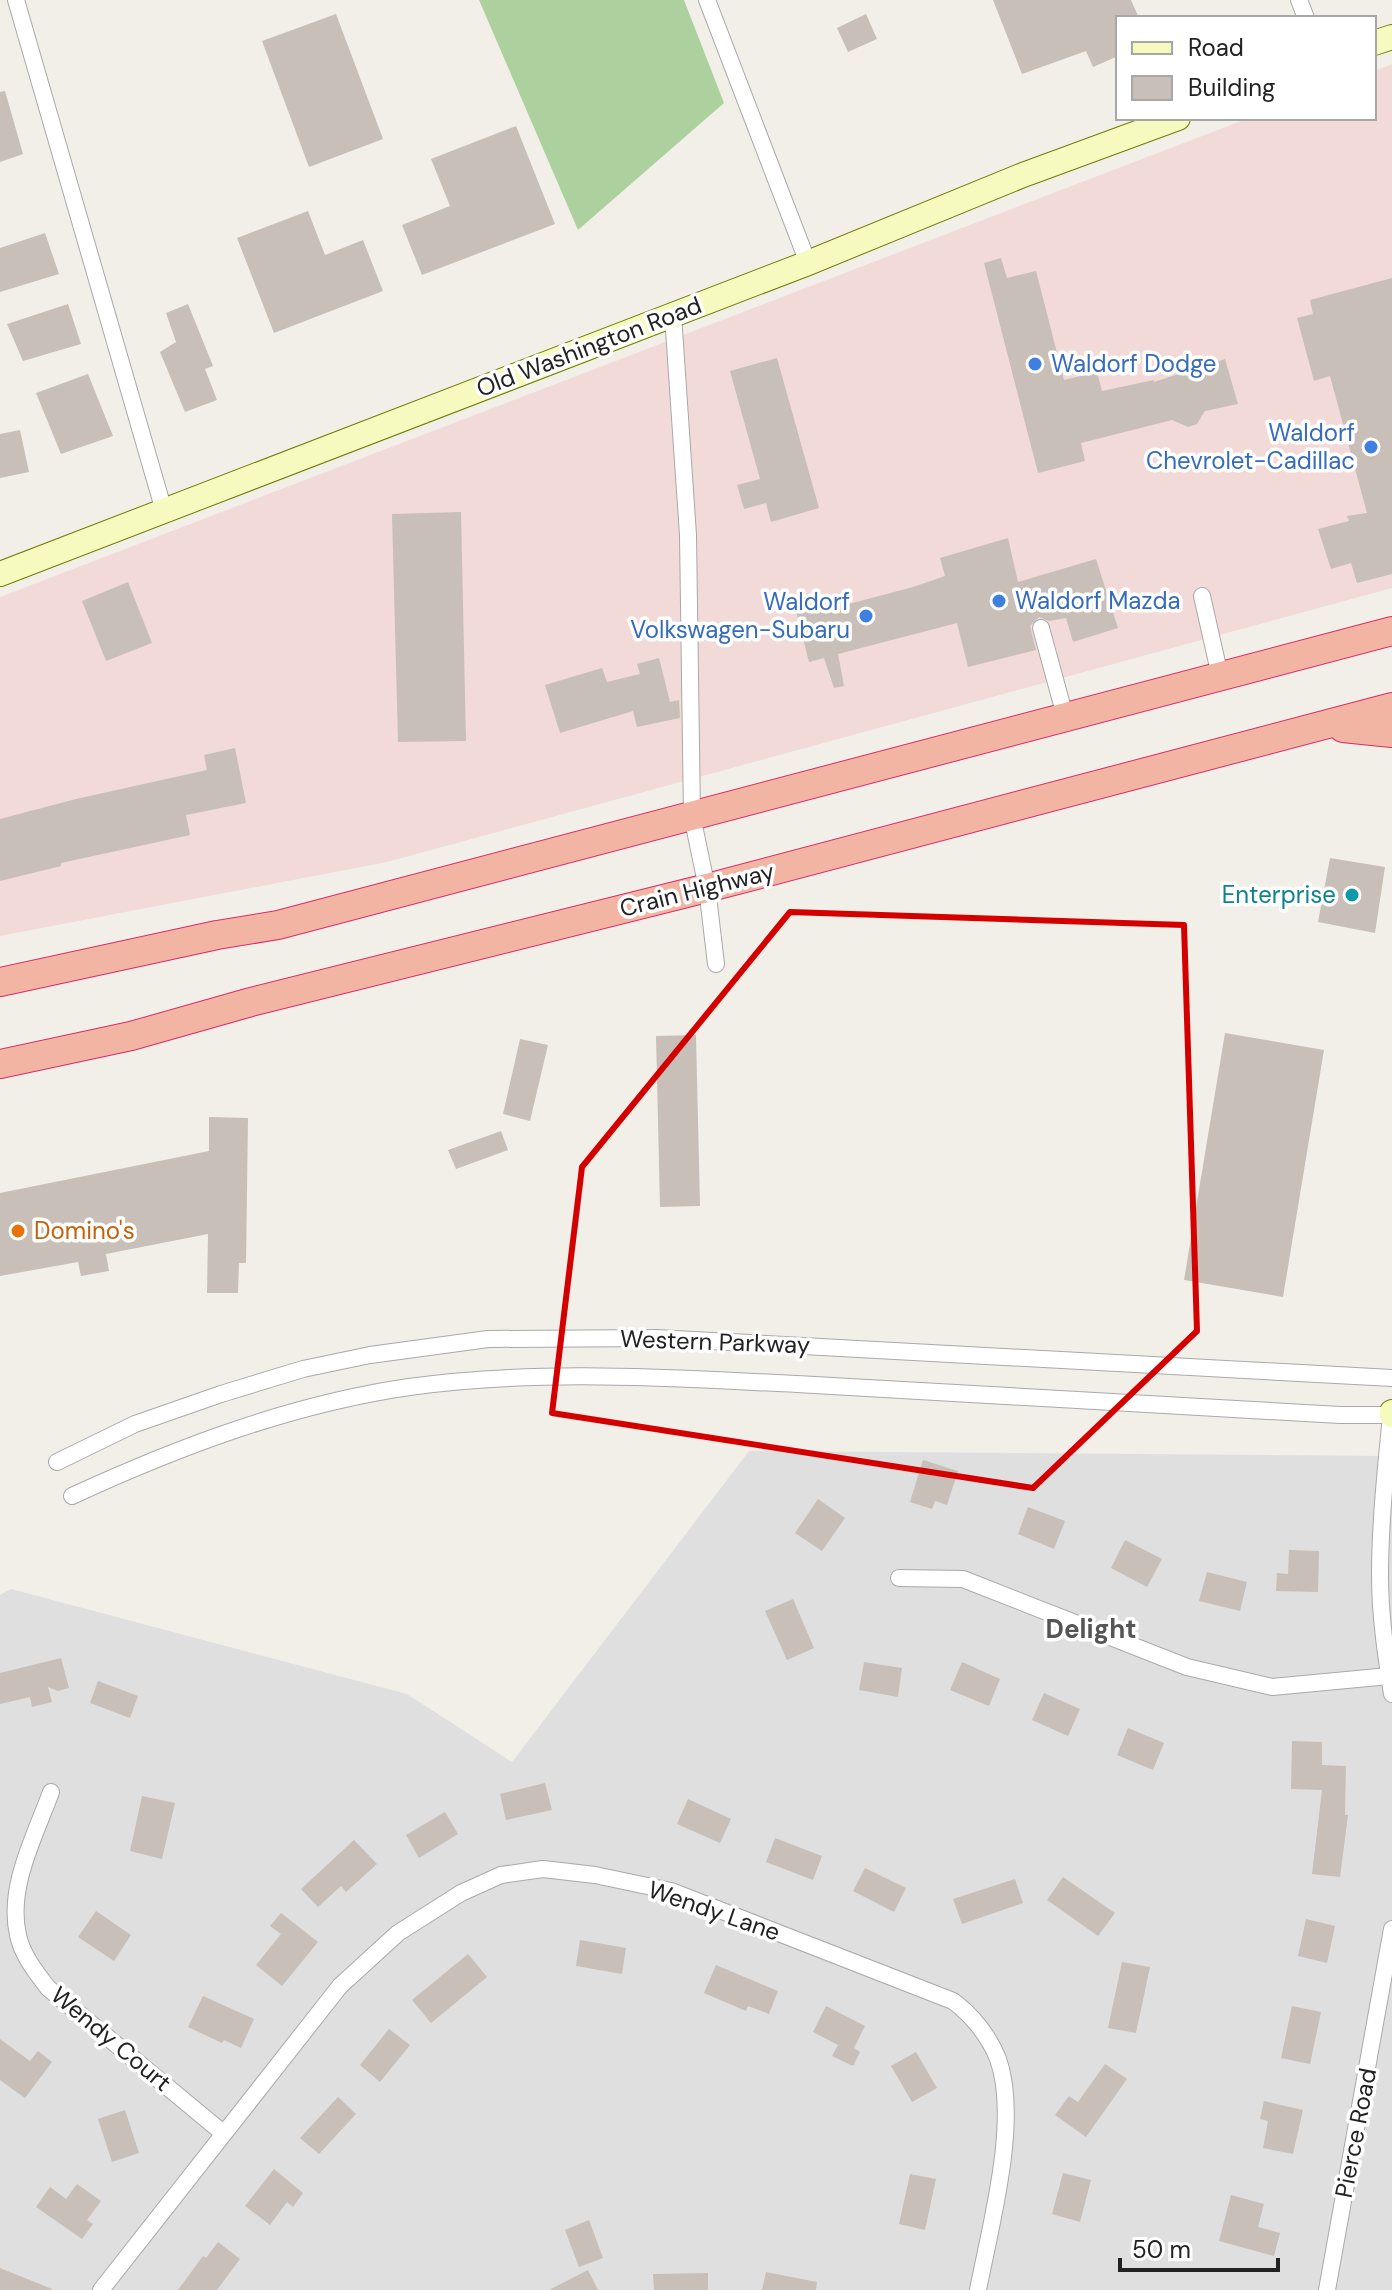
<svg xmlns="http://www.w3.org/2000/svg" width="1392" height="2290" font-family="'DM Sans',sans-serif">
	<style>
		.residential { fill: #e0dfdf }
		.commercial { fill: #f2dad9 }
		.forest { fill: #add19e }
		.building { fill: #c7bfb8 }
		.lines { fill: none; stroke-linecap: round; stroke-linejoin: round }
		.minor-casing { stroke: #a9a9a9; stroke-width: 18 }
		.secondary-casing { stroke: #707d05; stroke-width: 26 }
		.trunk-casing { stroke: #dc2a67; stroke-width: 30 }
		.minor { stroke: #fff; stroke-width: 16 }
		.secondary { stroke: #f7fabf; stroke-width: 24 }
		.trunk { stroke: #f2b4a3; stroke-width: 28 }
		.marked { fill: none; stroke: #d40000; stroke-width: 6; stroke-linejoin: round }
		.shop-dot { fill: #3f7fe0; stroke: #fff; stroke-width: 3 }
		.culture-dot { fill: #0f9aa8; stroke: #fff; stroke-width: 3 }
		.food-dot { fill: #e8710a; stroke: #fff; stroke-width: 3 }
		.labels { text-anchor: middle; stroke-width: 7; stroke-linejoin: round; paint-order: stroke }
		.street-label { font-size: 24px; fill: #222; stroke: #fff }
		.shop-label { font-size: 24px; fill: #366cbe; stroke: #fff; text-anchor: start }
		.culture-label { font-size: 24px; fill: #0d838f; stroke: #fff; text-anchor: end }
		.food-label { font-size: 24px; fill: #c56008; stroke: #fff; text-anchor: start }
		.neighbourhood-label { font-size: 26px; font-weight: bold; fill: #555; stroke: #fff }
	</style>
	<rect width="100%" height="100%" fill="#f2efe9"/>
	<polygon class="residential" points="749,1451 1392,1456 1392,2290 0,2290 0,1595 11,1589 407,1694 512,1762"/>
	<polygon class="commercial" points="1392,64 1392,588 387,862 0,936 0,597 1249,118 1374,118 1374,71"/>
	<polygon class="forest" points="479,0 684,0 724,103 578,230"/>
	<g class="building">
		<polygon points="993,0 1131,0 1139,18 1118,18 1118,56 1093,67 1086,51 1022,74"/>
		<polygon points="336,14 383,139 309,167 262,41"/>
		<polygon points="866,14 877,39 848,52 837,28"/>
		<polygon points="5,91 23,154 0,162 0,92"/>
		<polygon points="516,126 555,224 422,275 402,225 450,206 431,159"/>
		<polygon points="308,211 325,255 363,240 383,291 274,333 237,238"/>
		<polygon points="45,233 59,274 0,292 0,248"/>
		<polygon points="1001,258 1007,278 1036,271 1064,380 1097,372 1102,391 1154,380 1154,382 1225,359 1238,404 1205,411 1197,424 1188,427 1172,420 1081,443 1085,461 1038,473 984,263"/>
		<polygon points="1392,278 1392,574 1357,583 1351,563 1331,569 1318,529 1349,521 1347,516 1367,513 1330,376 1314,381 1297,318 1313,314 1310,300"/>
		<polygon points="68,304 81,344 23,361 7,324"/>
		<polygon points="188,304 213,366 205,369 217,400 185,412 160,352 176,342 166,313"/>
		<polygon points="777,358 819,508 771,522 766,503 744,509 737,485 760,479 730,371"/>
		<polygon points="88,374 113,436 61,454 36,393"/>
		<polygon points="20,430 29,472 0,478 0,434"/>
		<polygon points="461,512 466,741 398,742 392,514"/>
		<polygon points="1008,538 1018,582 1096,559 1118,628 1073,642 1066,618 1049,621 1039,617 1030,626 1036,650 968,667 957,623 838,654 844,686 834,688 824,658 809,662 794,603 846,592 849,604 913,587 945,576 940,558"/>
		<polygon points="128,582 152,643 106,661 82,601"/>
		<polygon points="659,658 670,702 679,700 680,718 637,727 633,711 560,733 545,685 602,668 607,682 640,674 637,664"/>
		<polygon points="235,748 246,803 186,815 190,835 61,863 61,866 0,881 0,819 76,799 207,770 204,755"/>
		<polygon points="1330,858 1385,867 1375,933 1318,922"/>
		<polygon points="1225,1033 1324,1050 1283,1297 1184,1280"/>
		<polygon points="696,1035 700,1206 660,1207 656,1036"/>
		<polygon points="520,1039 548,1045 530,1121 503,1114"/>
		<polygon points="209,1117 248,1118 246,1263 239,1263 238,1293 207,1293 208,1234 106,1254 109,1271 81,1276 78,1262 0,1276 0,1193 209,1151"/>
		<polygon points="501,1131 508,1150 456,1169 448,1150"/>
		<polygon points="923,1460 958,1471 947,1505 935,1501 932,1509 910,1502"/>
		<polygon points="818,1499 845,1518 822,1551 795,1533"/>
		<polygon points="1028,1507 1065,1521 1054,1549 1018,1534"/>
		<polygon points="1125,1540 1162,1559 1147,1587 1111,1568"/>
		<polygon points="1289,1550 1319,1551 1318,1592 1276,1591 1277,1573 1288,1574"/>
		<polygon points="1207,1572 1247,1582 1240,1611 1199,1601"/>
		<polygon points="793,1599 814,1648 787,1660 765,1611"/>
		<polygon points="61,1658 69,1688 58,1691 48,1687 52,1702 32,1707 30,1697 0,1704 0,1673"/>
		<polygon points="864,1662 902,1668 898,1697 859,1690"/>
		<polygon points="962,1662 1000,1679 989,1706 950,1690"/>
		<polygon points="98,1681 138,1696 130,1718 90,1703"/>
		<polygon points="1044,1693 1080,1709 1068,1736 1032,1720"/>
		<polygon points="1128,1728 1164,1743 1153,1770 1117,1755"/>
		<polygon points="1292,1741 1322,1742 1322,1765 1346,1766 1345,1815 1348,1815 1340,1877 1312,1874 1322,1790 1291,1789"/>
		<polygon points="545,1783 552,1810 506,1820 500,1794"/>
		<polygon points="142,1796 175,1803 162,1859 130,1851"/>
		<polygon points="688,1799 731,1819 720,1843 677,1824"/>
		<polygon points="445,1812 458,1834 419,1858 406,1835"/>
		<polygon points="775,1838 822,1856 813,1880 766,1862"/>
		<polygon points="354,1840 377,1864 346,1892 341,1886 318,1907 301,1889"/>
		<polygon points="865,1868 906,1888 894,1912 853,1891"/>
		<polygon points="1063,1877 1115,1913 1098,1936 1047,1900"/>
		<polygon points="1015,1879 1023,1903 962,1924 953,1899"/>
		<polygon points="96,1911 131,1935 114,1961 78,1937"/>
		<polygon points="281,1913 318,1942 282,1986 256,1965 281,1934 270,1926"/>
		<polygon points="1306,1919 1335,1926 1327,1963 1298,1956"/>
		<polygon points="580,1940 626,1948 622,1974 576,1966"/>
		<polygon points="468,1954 487,1977 431,2023 412,2000"/>
		<polygon points="1122,1962 1150,1967 1136,2033 1108,2028"/>
		<polygon points="716,1965 778,1991 769,2014 748,2006 746,2011 704,1993"/>
		<polygon points="203,1996 254,2019 241,2048 224,2040 222,2043 188,2027"/>
		<polygon points="826,2006 865,2026 854,2048 860,2052 853,2066 832,2056 838,2045 813,2032"/>
		<polygon points="1292,2006 1321,2012 1310,2064 1281,2058"/>
		<polygon points="389,2029 410,2045 380,2082 360,2065"/>
		<polygon points="0,2039 30,2061 38,2051 52,2062 25,2098 0,2080"/>
		<polygon points="916,2052 937,2088 912,2102 891,2066"/>
		<polygon points="1105,2064 1127,2079 1086,2137 1055,2115 1069,2096 1078,2102"/>
		<polygon points="338,2097 356,2114 319,2154 300,2138"/>
		<polygon points="1264,2101 1303,2110 1293,2154 1263,2148 1268,2121 1260,2119"/>
		<polygon points="125,2110 139,2153 112,2162 98,2119"/>
		<polygon points="274,2169 303,2193 293,2207 287,2202 270,2225 245,2206"/>
		<polygon points="1063,2173 1091,2180 1080,2222 1052,2214"/>
		<polygon points="910,2174 936,2179 925,2230 899,2224"/>
		<polygon points="77,2184 101,2201 87,2220 93,2224 82,2239 36,2207 50,2187 66,2199"/>
		<polygon points="1231,2195 1264,2204 1258,2227 1280,2233 1274,2256 1219,2241"/>
		<polygon points="589,2220 603,2258 579,2267 565,2230"/>
		<polygon points="218,2242 240,2259 217,2290 178,2290 203,2256 206,2258"/>
		<polygon points="0,2268 52,2289 52,2290 0,2290"/>
		<polygon points="588,2270 598,2290 549,2290"/>
		<polygon points="766,2272 817,2282 816,2290 762,2290"/>
		<polygon points="708,2273 708,2290 654,2290 653,2274"/>
	</g>
	<g class="lines">
		<defs>
			<g id="minor">
				<polyline points="16,0 164,511"/>
				<polyline points="707,0 808,263"/>
				<polyline points="1299,0 1306,18"/>
				<polyline points="673,315 688,535 692,816 707,888 716,964"/>
				<polyline points="1202,596 1220,676"/>
				<polyline points="1041,628 1065,716"/>
				<polyline points="57,1462 135,1424 221,1394 303,1369 370,1355 488,1339 656,1338 1392,1378"/>
				<path d="M72,1496C178,1447 292,1404 409,1387C538,1369 668,1378 797,1384C978,1393 1159,1404 1340,1415H1391C1386,1468 1380,1522 1380,1576C1380,1616 1386,1655 1392,1694"/>
				<polyline points="899,1578 963,1579 1187,1667 1272,1687 1389,1676"/>
				<path d="M51,1792C35,1836 7,1887 18,1935C22,1955 36,1972 48,1988L223,2133"/>
				<path d="M101,2290L340,1986L398,1933L461,1893L501,1875L543,1869L595,1875L671,1891L953,2001C972,2015 989,2036 998,2059C1020,2120 990,2227 978,2290"/>
				<polyline points="1327,2290 1392,1929"/>
			</g>
			<g id="secondary">
				<polyline points="1374,43 1392,37"/>
				<polyline points="0,574 808,263 1023,175 1178,118"/>
				<polyline points="1392,1412 1392,1415"/>
			</g>
			<g id="trunk">
				<polyline points="1343,728 1392,733"/>
				<polyline points="0,982 217,935 278,925 1392,631"/>
				<polyline points="0,1064 131,1036 251,1002 707,888 1392,707"/>
			</g>
		</defs>
		<use href="#minor" class="minor-casing"/>
		<use href="#secondary" class="secondary-casing"/>
		<use href="#trunk" class="trunk-casing"/>
		<use href="#minor" class="minor"/>
		<use href="#secondary" class="secondary"/>
		<use href="#trunk" class="trunk"/>
	</g>
	<path class="marked" d="M790,912L1184,925L1197,1331L1033,1488L552,1413L582,1167Z"/>
	<g class="shop-dot">
		<circle cx="1035" cy="364" r="8"/>
		<circle cx="1371" cy="447" r="8"/>
		<circle cx="999" cy="601" r="8"/>
		<circle cx="866" cy="616" r="8"/>
	</g>
	<circle class="culture-dot" cx="1352" cy="895" r="8"/>
	<circle class="food-dot" cx="18" cy="1231" r="8"/>
	<g class="labels">
		<g class="street-label">
			<text transform="translate(589 347) rotate(-21)" y="8">Old Washington Road</text>
			<text transform="translate(697 890) rotate(-14)" y="8">Crain Highway</text>
			<text transform="translate(715 1342) rotate(2)" y="8">Western Parkway</text>
			<text transform="translate(714 1911) rotate(19)" y="8">Wendy Lane</text>
			<text transform="translate(111 2039) rotate(40)" y="8">Wendy Court</text>
			<text transform="translate(1356 2133) rotate(-79)" y="8">Pierce Road</text>
		</g>
		<g class="shop-label">
			<text x="1051" y="372">Waldorf Dodge</text>
			<text x="1355" y="441" text-anchor="end">Waldorf<tspan x="1355" dy="28">Chevrolet-Cadillac</tspan></text>
			<text x="1015" y="609">Waldorf Mazda</text>
			<text x="850" y="610" text-anchor="end">Waldorf<tspan x="850" dy="28">Volkswagen-Subaru</tspan></text>
		</g>
		<g class="culture-label">
			<text x="1336" y="903">Enterprise</text>
		</g>
		<g class="food-label">
			<text x="34" y="1239">Domino's</text>
		</g>
		<g class="neighbourhood-label">
			<text x="1091" y="1638">Delight</text>
		</g>
	</g>
	<rect x="1116" y="16" width="260" height="104" fill="#ffffff" stroke="#a7a7a7" stroke-width="2"/>
	<rect x="1132" y="42" width="40" height="12" fill="#f7fabf" stroke="#a7a7a7" stroke-width="2"/>
	<text x="1188" y="56" font-size="24" fill="#222222">Road</text>
	<rect x="1132" y="76" width="40" height="24" fill="#c7bfb8" stroke="#a7a7a7" stroke-width="2"/>
	<text x="1188" y="96" font-size="24" fill="#222222">Building</text>
	<path d="M1120 2258v12h158v-12" fill="none" stroke="#222222" stroke-width="4"/>
	<text x="1132" y="2258" font-size="24" fill="#222222" stroke="#ffffff" stroke-width="6" paint-order="stroke">50 m</text>
</svg>
